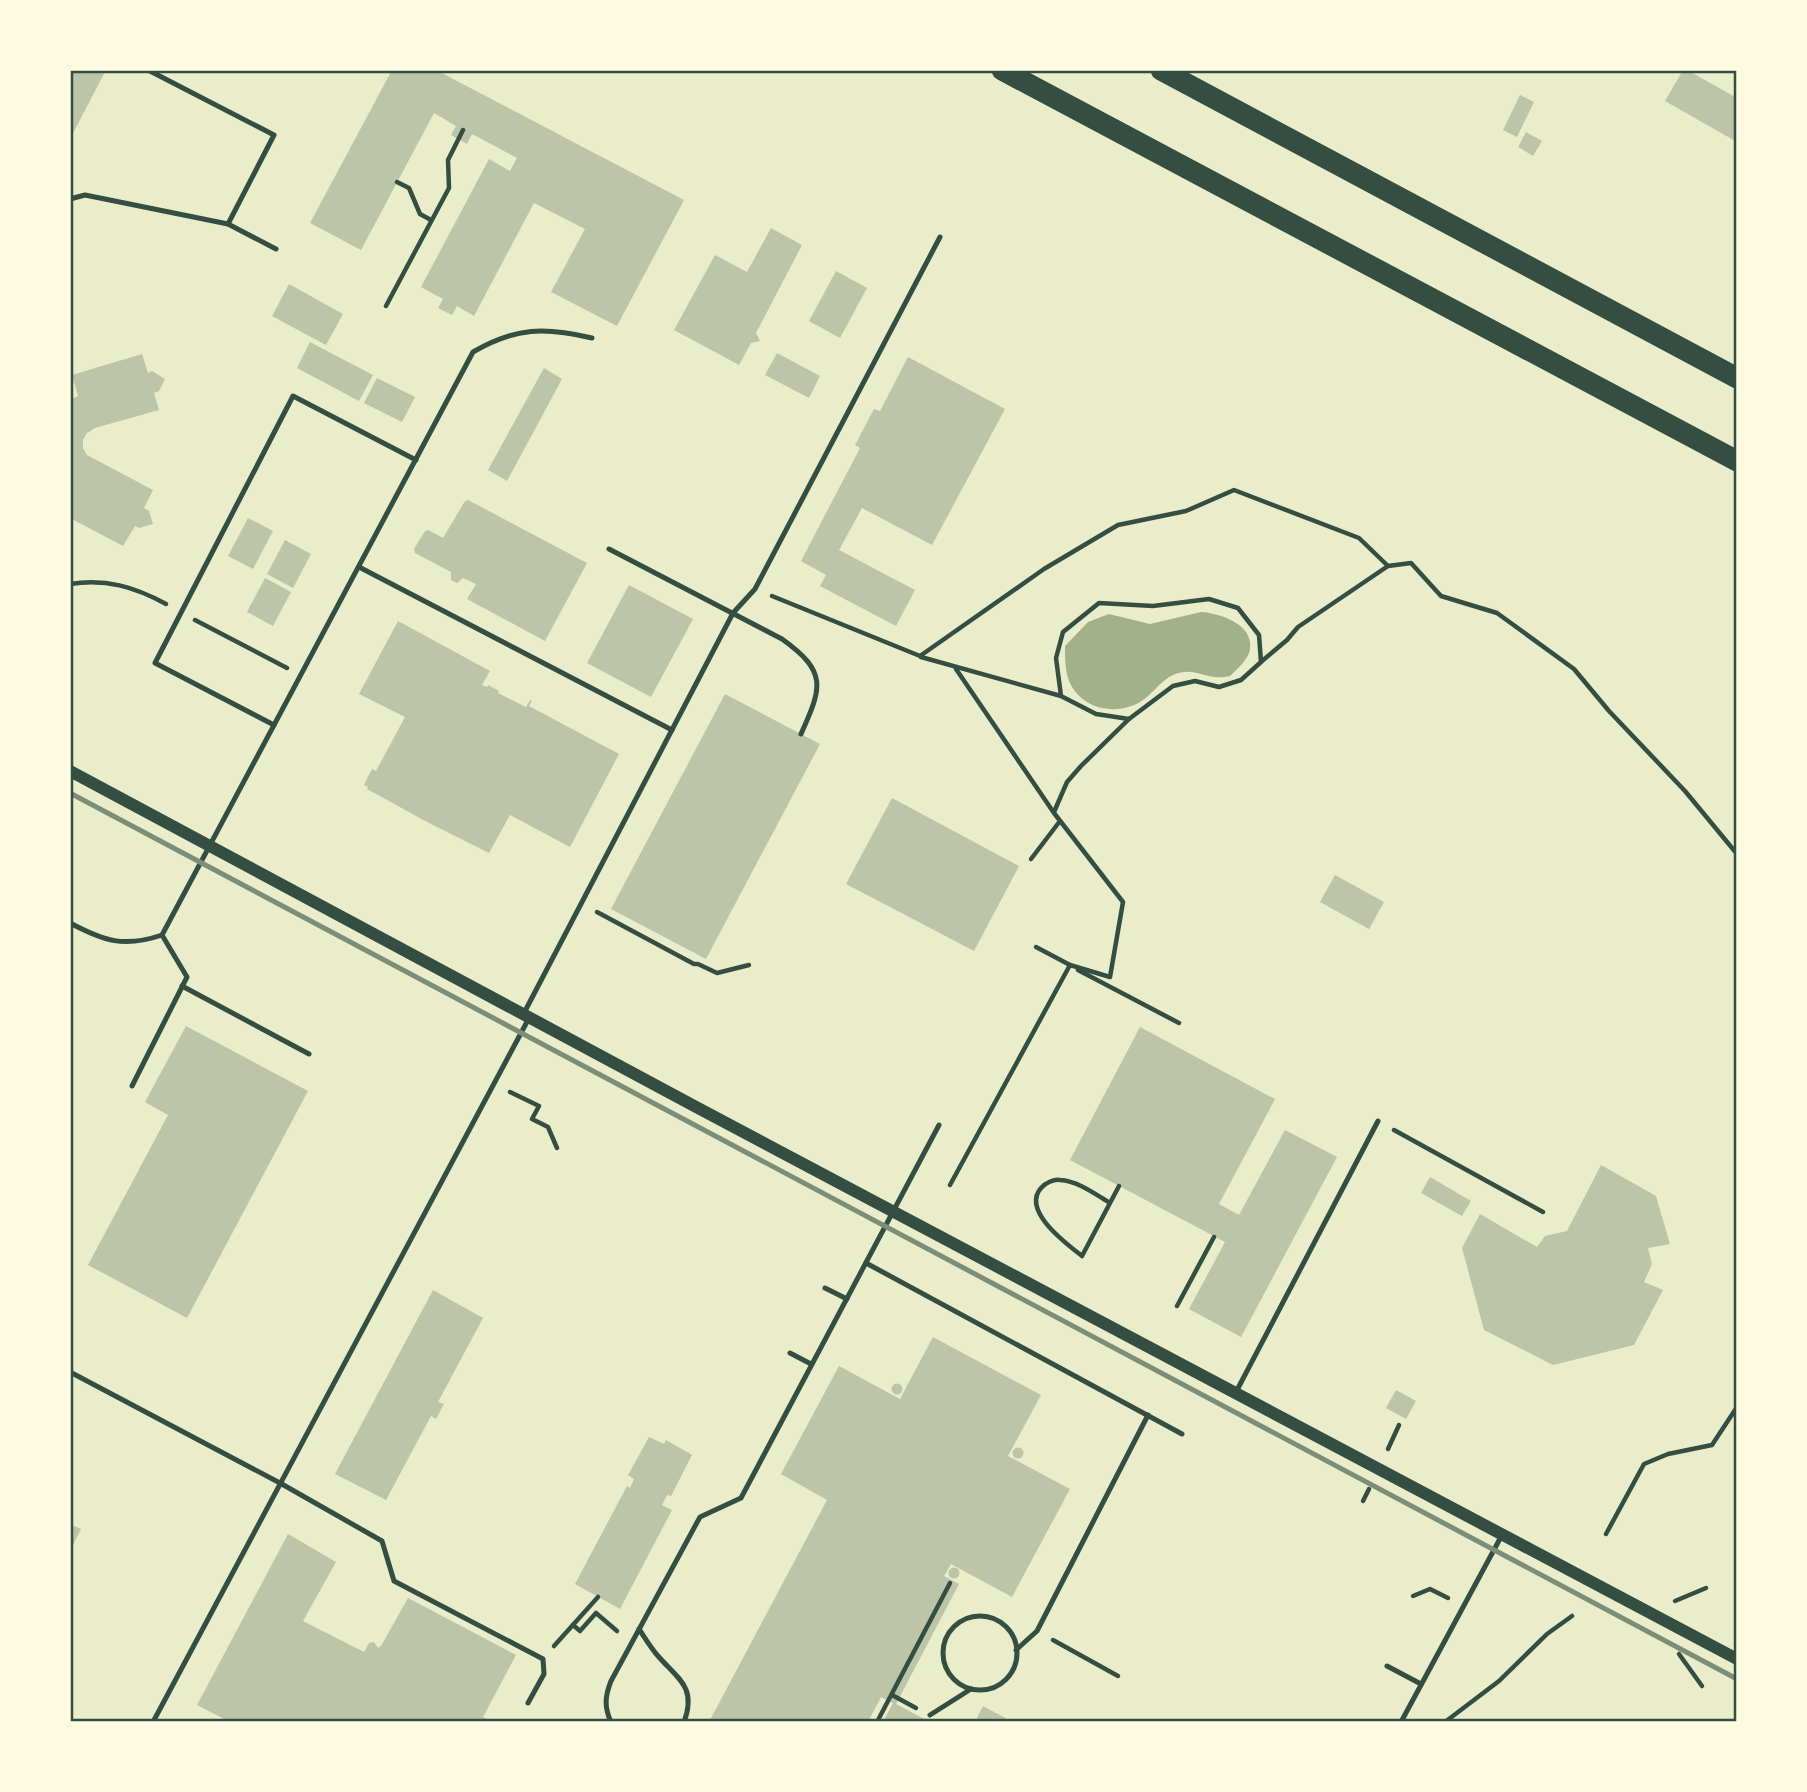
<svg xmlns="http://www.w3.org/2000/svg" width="1807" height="1792" font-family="Figtree,sans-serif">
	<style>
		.water { fill: #a3b18a }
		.building { fill: #bcc5a7 }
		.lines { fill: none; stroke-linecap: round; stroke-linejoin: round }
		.path { stroke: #344e41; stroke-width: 4.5 }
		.service { stroke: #344e41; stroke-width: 5 }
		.tertiary { stroke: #344e41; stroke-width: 12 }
		.motorway { stroke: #344e41; stroke-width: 21 }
		.rail { stroke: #7c8e77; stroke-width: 5 }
		.neatline { fill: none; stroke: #344e41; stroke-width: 2.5 }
	</style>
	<rect width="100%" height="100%" fill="#e9edc9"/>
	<path class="water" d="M1201,612C1219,613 1254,624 1250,649C1249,659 1237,669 1230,676C1206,682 1195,665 1173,675C1160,681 1152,695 1140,702C1114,717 1078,708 1068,678C1065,668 1065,657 1065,646L1088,622L1109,614L1150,624Z"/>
	<g class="building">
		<polygon points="70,70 106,70 70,139"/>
		<polygon points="392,70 436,70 684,200 617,326 551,292 585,229 534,203 474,316 457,306 452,315 438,308 443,299 421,287 489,159 510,171 517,158 472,134 467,144 451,135 456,126 434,113 361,250 310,223"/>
		<polygon points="1683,70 1687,70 1737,98 1737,142 1665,101"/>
		<polygon points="1520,95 1534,102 1517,137 1503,130"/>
		<polygon points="1526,132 1542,141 1533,156 1518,147"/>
		<polygon points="771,228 802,245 756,333 760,341 751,343 739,365 674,330 715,255 747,272"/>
		<polygon points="836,271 867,288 840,338 809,321"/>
		<polygon points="289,284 343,314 326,345 272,316"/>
		<polygon points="310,342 373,375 359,401 297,368"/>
		<polygon points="777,353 820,376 809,398 765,375"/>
		<polygon points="142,354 148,373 152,371 165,379 159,391 154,393 159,410 95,428 87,433 83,440 83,448 87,455 153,490 144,508 149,511 153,524 139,528 135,526 123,546 70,518 70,400 78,396 72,375"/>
		<polygon points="908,357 1005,409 932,545 862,508 839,550 915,590 896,626 820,586 826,575 801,561 860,448 855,445 874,409 880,411"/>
		<polygon points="544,368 562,379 507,481 488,470"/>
		<polygon points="377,378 415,397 402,422 364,403"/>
		<polygon points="468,500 587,563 545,641 467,599 476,584 463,578 457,583 451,580 451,572 415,553 414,549 425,531 428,530 443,538 465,501"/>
		<polygon points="248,518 273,531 253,569 228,556"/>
		<polygon points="285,540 311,554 293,588 267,574"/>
		<polygon points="265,578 291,592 273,626 247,612"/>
		<polygon points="629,585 693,619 651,697 587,663"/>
		<polygon points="398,621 490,671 482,685 487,687 488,685 499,691 498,693 526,707 530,700 532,701 529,706 619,754 570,847 510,815 489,853 427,822 367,789 368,787 364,785 372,769 376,771 405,717 359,694"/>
		<polygon points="725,694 820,744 706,959 611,909"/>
		<polygon points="892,798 1019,866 974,951 846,884"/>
		<polygon points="1335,875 1384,902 1369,929 1320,902"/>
		<polygon points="186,1026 308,1091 187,1318 88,1265 168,1115 145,1102"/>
		<polygon points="1140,1027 1275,1099 1219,1204 1239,1215 1285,1130 1337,1157 1241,1337 1189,1309 1225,1242 1070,1160"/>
		<polygon points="1601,1165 1656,1196 1670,1244 1648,1248 1652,1264 1644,1282 1663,1290 1634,1345 1553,1365 1484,1330 1462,1248 1480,1214 1537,1247 1545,1236 1567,1231"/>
		<polygon points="1430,1177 1471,1201 1462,1216 1421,1193"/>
		<polygon points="433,1290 483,1318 438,1402 444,1404 436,1419 431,1416 386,1500 335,1474"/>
		<polygon points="933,1337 1041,1395 1008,1456 1070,1489 1012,1597 951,1564 944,1576 959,1584 896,1704 930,1722 883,1722 893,1703 881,1697 868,1722 709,1722 827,1500 781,1474 839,1366 900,1399"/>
		<circle cx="897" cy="1389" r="5.5"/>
		<polygon points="1396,1390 1416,1401 1406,1419 1386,1408"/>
		<polygon points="649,1437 664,1444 666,1440 692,1455 671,1496 667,1495 662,1505 672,1510 620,1609 575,1584 627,1486 630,1488 634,1479 628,1475"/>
		<circle cx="1018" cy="1453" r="5.5"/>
		<polygon points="70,1524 81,1529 70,1551"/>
		<polygon points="288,1534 336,1562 303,1621 364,1652 369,1643 374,1642 378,1648 381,1646 408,1598 516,1655 483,1717 493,1722 230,1722 197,1705"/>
		<circle cx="954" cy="1573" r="5.5"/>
		<polygon points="983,1706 1007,1719 1006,1722 975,1722"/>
	</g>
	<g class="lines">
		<g class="path">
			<polyline points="397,182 409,188 420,214 431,220"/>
			<polyline points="386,306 449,188 448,160 463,130"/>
			<path d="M70,584C105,578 135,587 166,604"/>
			<polyline points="772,596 920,656 1044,569 1118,525 1186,511 1234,490 1359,538 1388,566 1411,563 1441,596 1497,613 1574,669 1609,711 1685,791 1737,854"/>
			<polyline points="195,620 287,668"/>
			<polyline points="921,657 1061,696 1096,714 1129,719 1173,686 1195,681 1219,687 1241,680 1261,662 1259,635 1238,608 1209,599 1153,606 1099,603 1063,632 1056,658 1061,696"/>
			<polyline points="1262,661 1287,640 1298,627 1388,566"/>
			<polyline points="1054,812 1067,782 1081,766 1129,719"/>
			<polyline points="1031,859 1060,821"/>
			<polyline points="597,912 694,964 698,964 717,973 749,965"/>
			<polyline points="1036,947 1070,965"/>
			<polyline points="1078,970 1179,1023"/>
			<polyline points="510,1092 539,1106 532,1119 548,1127 557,1148"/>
			<polyline points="1394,1130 1543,1212"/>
			<polyline points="950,1185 1070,965 1110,977 1123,902 1054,813 956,669"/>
			<path d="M1110,1203C1095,1194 1078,1181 1060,1180C1054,1179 1045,1183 1041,1188C1021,1211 1067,1244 1082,1256L1119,1186"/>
			<polyline points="1177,1306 1214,1237"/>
			<polyline points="1388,1449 1399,1425"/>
			<polyline points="1363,1501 1369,1489"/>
			<polyline points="1606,1534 1644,1464 1668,1454 1712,1445 1737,1407"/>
			<polyline points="1413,1596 1430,1589 1448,1598"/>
			<polyline points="1675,1601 1706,1588"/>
			<polyline points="573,1625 580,1631 596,1613 617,1631"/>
			<polyline points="1053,1640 1118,1676"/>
			<polyline points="554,1646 598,1597"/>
			<polyline points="1679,1654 1702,1686"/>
			<polyline points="892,1695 916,1708"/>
			<polyline points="877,1722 950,1583"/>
			<polyline points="1445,1722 1499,1681 1547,1634 1572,1616"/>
		</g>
		<g class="service">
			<polyline points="148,70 274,135 228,224"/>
			<polyline points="70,199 85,195 228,224 276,249"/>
			<path d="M609,549L782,639C828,672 822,687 801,734"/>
			<polyline points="359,567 672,730"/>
			<polyline points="274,725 155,663 293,396 416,460"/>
			<path d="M70,923C104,941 124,948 162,935"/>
			<polyline points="182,986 309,1054"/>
			<polyline points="524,1013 733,613 755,589 940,237"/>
			<path d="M132,1086L187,977L162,935L473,352C516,327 545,327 592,338"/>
			<polyline points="866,1263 1182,1434"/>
			<polyline points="825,1288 847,1299"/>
			<polyline points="790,1353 811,1364"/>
			<polyline points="70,1372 280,1483 382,1541 394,1581 543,1659 544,1674 528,1703"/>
			<polyline points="1236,1392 1378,1121"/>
			<circle cx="980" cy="1653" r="37"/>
			<path d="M639,1629C645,1638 651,1648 658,1656C678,1679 697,1687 684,1722"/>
			<polyline points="1016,1650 1037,1631 1148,1415"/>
			<polyline points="1387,1666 1421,1684"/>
			<polyline points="930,1715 971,1689"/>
			<polyline points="153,1722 529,1018"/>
			<path d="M611,1722C604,1707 605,1696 611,1681L700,1517L741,1498L939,1125"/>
			<polyline points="1401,1722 1502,1535"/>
		</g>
		<polyline class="tertiary" points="70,771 698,1108 1737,1659"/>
		<g class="motorway">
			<polyline points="1002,70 1737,461"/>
			<polyline points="1161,70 1737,378"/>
		</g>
		<polyline class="rail" points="70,793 1737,1679"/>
	</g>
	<rect width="1807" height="1792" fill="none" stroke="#fefae0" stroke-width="144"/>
	<rect x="72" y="72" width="1663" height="1648" class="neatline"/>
</svg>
